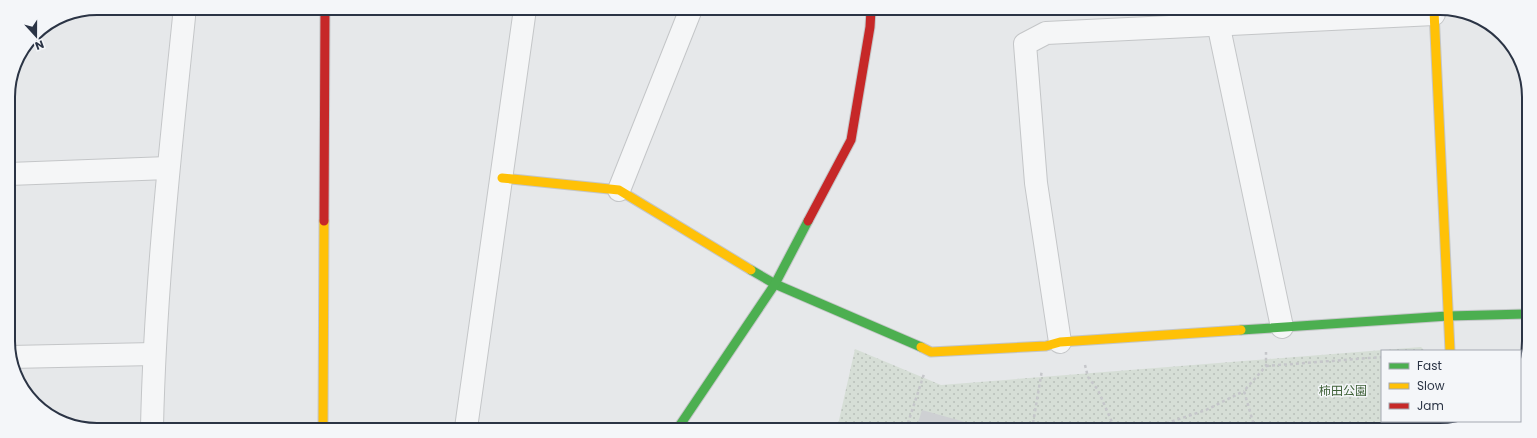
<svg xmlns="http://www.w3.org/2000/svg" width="1537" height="438" font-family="Poppins,'Noto Sans JP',sans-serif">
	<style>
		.park { fill: url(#park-dots) }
		.building { fill: #ced0d3 }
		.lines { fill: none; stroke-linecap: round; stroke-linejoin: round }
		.street-casing { stroke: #c4c6c8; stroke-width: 24 }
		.fast-casing { stroke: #c4c6c8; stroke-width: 11 }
		.slow-casing { stroke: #c4c6c8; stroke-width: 11 }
		.jam-casing { stroke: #c4c6c8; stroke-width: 11 }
		.path { stroke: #c5c6ca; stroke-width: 2.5; stroke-dasharray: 3 3; stroke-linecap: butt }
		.street { stroke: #f5f6f7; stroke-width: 22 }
		.fast { stroke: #4caf50; stroke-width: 9 }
		.slow { stroke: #ffc107; stroke-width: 9 }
		.jam { stroke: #c62828; stroke-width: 9 }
		.labels { text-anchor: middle; stroke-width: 3; stroke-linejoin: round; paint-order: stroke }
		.park-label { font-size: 12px; fill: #3f6138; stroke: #f4f6f9 }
		.rim { fill: none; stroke: #2b3445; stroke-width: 2 }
	</style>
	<defs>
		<pattern id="park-dots" width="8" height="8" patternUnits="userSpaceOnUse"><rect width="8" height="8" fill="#d6ded6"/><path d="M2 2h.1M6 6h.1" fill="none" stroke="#b8bfb9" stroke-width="1.8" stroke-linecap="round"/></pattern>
	</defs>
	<rect width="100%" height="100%" fill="#e6e8ea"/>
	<polygon class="park" points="1421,347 1425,351 1382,351 1382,421 1435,421 1435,430 837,429 855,349 941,385"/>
	<polygon class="building" points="922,410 965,422 962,429 916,429"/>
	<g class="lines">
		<defs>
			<g id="street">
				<polyline points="1218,23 1282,327"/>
				<polyline points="9,174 168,168"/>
				<polyline points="619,190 691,9"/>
				<polyline points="1060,342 1036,183 1025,44 1046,33 1434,14"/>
				<polyline points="10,357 154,354"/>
				<path d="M152,427C155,290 170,153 184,17L183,8"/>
				<polyline points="466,428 525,9"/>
			</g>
			<g id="fast">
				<polyline points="751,270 775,284 921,347"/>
				<polyline points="1241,330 1448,316 1526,314"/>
				<polyline points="1456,421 1456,426"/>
				<polyline points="678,428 775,284 808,221"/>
			</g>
			<g id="slow">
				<polyline points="1434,11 1450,351"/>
				<polyline points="502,178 619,190 751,270"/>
				<polyline points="921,347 931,352 1046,346 1060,342 1241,330"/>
				<polyline points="323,428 324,221"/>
			</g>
			<g id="jam">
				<polyline points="324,221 325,8"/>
				<polyline points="808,221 851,140 870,27 871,10"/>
			</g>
		</defs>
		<use href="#street" class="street-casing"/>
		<use href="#fast" class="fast-casing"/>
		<use href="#slow" class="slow-casing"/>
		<use href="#jam" class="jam-casing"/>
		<g class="path">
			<polyline points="1085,365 1088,377 1098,390 1115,429"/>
			<polyline points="1266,366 1382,357"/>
			<polyline points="1414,421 1415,430"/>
			<polyline points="906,429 924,374"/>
			<polyline points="1032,429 1042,370"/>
			<polyline points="1149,429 1206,410 1244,391"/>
			<polyline points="1255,429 1244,391 1266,366 1266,352"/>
		</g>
		<use href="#street" class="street"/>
		<use href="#fast" class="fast"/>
		<use href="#slow" class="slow"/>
		<use href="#jam" class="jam"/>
	</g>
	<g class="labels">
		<g class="park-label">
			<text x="1343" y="395">柿田公園</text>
		</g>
	</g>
	<path d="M0 0H1537V438H0ZM97 15H1440A82 82 0 0 1 1522 97V341A82 82 0 0 1 1440 423H97A82 82 0 0 1 15 341V97A82 82 0 0 1 97 15Z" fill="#f4f6f9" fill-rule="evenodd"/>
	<path class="rim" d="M97 15H1440A82 82 0 0 1 1522 97V341A82 82 0 0 1 1440 423H97A82 82 0 0 1 15 341V97A82 82 0 0 1 97 15Z"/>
	<rect x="1381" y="350" width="140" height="72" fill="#f4f6f9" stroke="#a4a8b1"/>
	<rect x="1389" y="363" width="20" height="6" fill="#4caf50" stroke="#a4a8b1"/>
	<text x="1417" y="370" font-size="12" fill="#2b3445">Fast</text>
	<rect x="1389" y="383" width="20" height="6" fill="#ffc107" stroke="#a4a8b1"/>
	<text x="1417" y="390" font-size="12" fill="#2b3445">Slow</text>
	<rect x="1389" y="403" width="20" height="6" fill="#c62828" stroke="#a4a8b1"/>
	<text x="1417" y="410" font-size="12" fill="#2b3445">Jam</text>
	<g transform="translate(36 36) rotate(159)" stroke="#f4f6f9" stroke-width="3" paint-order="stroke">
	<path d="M0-3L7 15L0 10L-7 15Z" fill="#2b3445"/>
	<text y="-6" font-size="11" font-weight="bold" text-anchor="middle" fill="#2b3445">N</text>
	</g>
</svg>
